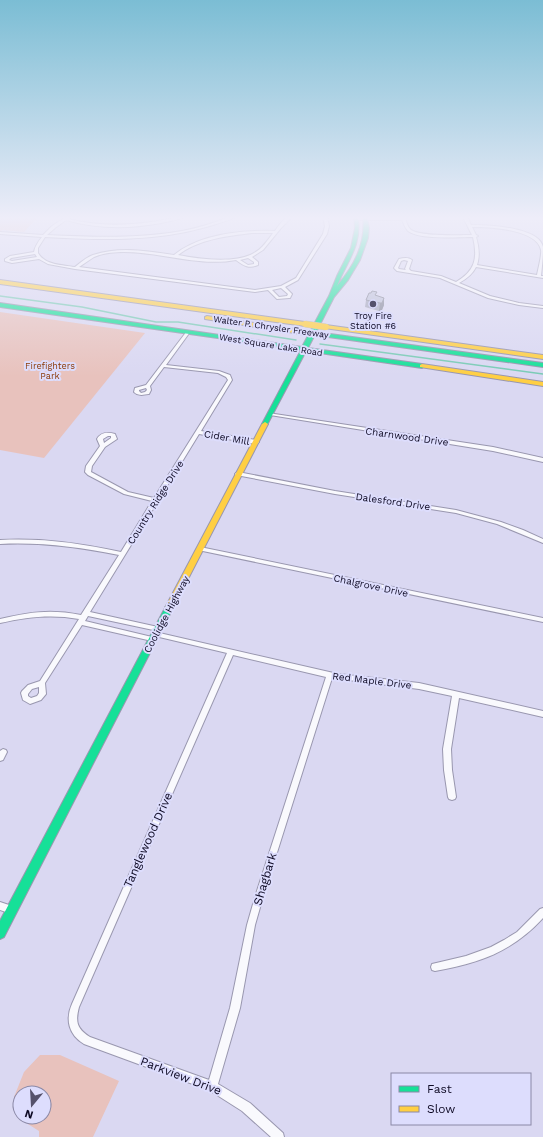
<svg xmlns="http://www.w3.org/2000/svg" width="543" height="1137" font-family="'Work Sans',sans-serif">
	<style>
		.green { fill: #e8c2bd; fill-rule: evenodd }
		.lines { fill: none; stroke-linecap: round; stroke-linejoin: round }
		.stream { stroke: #79cbb5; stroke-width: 1.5 }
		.street-casing { stroke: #9997af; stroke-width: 2 }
		.fast-casing { stroke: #9997af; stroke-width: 2 }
		.slow-casing { stroke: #9997af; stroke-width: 2 }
		.street { fill: #f9f9fd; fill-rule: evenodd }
		.fast { fill: #16e098; fill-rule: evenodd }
		.slow { fill: #ffcf43; fill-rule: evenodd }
		.fast-bridge-casing { stroke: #bcbbca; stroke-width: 7; stroke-linecap: butt }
		.slow-bridge-casing { stroke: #bcbbca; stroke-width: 7; stroke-linecap: butt }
		.fast-bridge { stroke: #16e098; stroke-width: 6 }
		.slow-bridge { stroke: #ffcf43; stroke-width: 6 }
		.wall { fill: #a3a5ba }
		.shaded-wall { fill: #848697 }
		.building { fill: #bdc0d8; stroke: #848697 }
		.poi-dot { fill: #55516b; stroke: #ddddfd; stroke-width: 1.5 }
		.labels { text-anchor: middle; stroke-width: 4; stroke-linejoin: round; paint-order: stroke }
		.far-poi-label { font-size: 9px; fill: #0d0923; stroke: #ddddfd }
		.far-street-label { font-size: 9px; fill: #0d0923; stroke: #ddddfd }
		.far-park-label { font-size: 9px; fill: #8c3b08; stroke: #ddddfd }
		.street-label { font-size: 10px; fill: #0d0923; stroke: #ddddfd }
		.near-street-label { font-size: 12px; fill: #0d0923; stroke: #ddddfd }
	</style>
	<rect width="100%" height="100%" fill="#dad8f2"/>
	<g class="green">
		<polygon points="0,217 38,217 24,232 2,230 0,235"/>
		<polygon points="0,312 145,333 44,458 0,450"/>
		<path d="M40,1055H60L119,1081L93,1137H39V1131L20,1119L14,1097L24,1072ZM20,1093H44V1117H20Z"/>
	</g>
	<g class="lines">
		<g class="stream">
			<polyline points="0,296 82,307 156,322 178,322 296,340"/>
			<polyline points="320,344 543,374"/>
		</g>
		<defs>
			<g id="street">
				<path d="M66,217H71L68,219C96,226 123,226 151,222C162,221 173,217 185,217C177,220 169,221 161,223C129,229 97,229 66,220L55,228L47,235C92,237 138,239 182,231C198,228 214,223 229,217H235C226,222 215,224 206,227C154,242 99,240 45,237L38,248V253C45,265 62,265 75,267C80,263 87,257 93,255C120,246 147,251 174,255C200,234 242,230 275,231C279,225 284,217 292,217L281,228L263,250L252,257L258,262V265C249,269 244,266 236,260C200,267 161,252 124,252C115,252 103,253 94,257C89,260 84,264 79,267L255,290L281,286L296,278L323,234L325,226L323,217H327L329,226L327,234L298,280L285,287L292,294L290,298H289L277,299L268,290L255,292L75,269L48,264L39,259L12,263L5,261V259L10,256L34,252C35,246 38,242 42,237L0,234V232L43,235L52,226ZM252,233H273C268,240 262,249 254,253C235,264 199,259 178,255C199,239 227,236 252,233ZM35,254L37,257L12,261L9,260L11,258ZM248,258L254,262V264L248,265L240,260ZM281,288L288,294L287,296L279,297L272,290Z"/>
				<path d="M401,217H405C406,221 407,226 410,229C417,237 460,235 472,235L463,217H467L471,225C488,225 539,227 543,247C543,256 542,267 541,276H543V278L476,267C472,275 466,279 459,283L490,296L519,303L543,306V308L519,305L488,298L440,278L397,271L394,268L399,259C403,258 408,257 412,260L409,269L411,271L441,276L456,282C475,271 478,259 473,237C459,237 419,240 408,231C405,228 404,224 402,220H357L355,219L357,218H402ZM472,227C489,227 537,229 541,250C542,254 538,270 537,275L477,265C480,256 479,247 476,237L478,236L476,235ZM404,260L408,261L405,269L406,270L399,269L398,268L401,261Z"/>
				<path d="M187,331L190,332L166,365L219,371L230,375L232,380L201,431L256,440L259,442L256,444L199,434L90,612L158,627H160L161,629L160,631H158L88,616L85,621L152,637H154L155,639L154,641H152L82,625L45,683L46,694L41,700L30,704L23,700L21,693L22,691L28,685L40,681L79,619C51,614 28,617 0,623V619C30,612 51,609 81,615L119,555C78,547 41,542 0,544V540C43,538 79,543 121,552L152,501L124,494L88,475L85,472L86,466L100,446L97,439C101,432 108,432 115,434L117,439L105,447L92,466L91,472L128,492L154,498L228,380L226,377L218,373L164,367L150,386L151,390L149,394C143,395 138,396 134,392L135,388L146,385ZM146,388L147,390L145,392L141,393L139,391V390ZM108,436H111V438L104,443L103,439ZM39,687V693L37,696L31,698L28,696V694L32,689Z"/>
				<polygon points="268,413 493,447 543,458 543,462 493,451 270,415 268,414"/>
				<polygon points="238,472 335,491 456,510 501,522 523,530 543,539 543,543 497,524 456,513 335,494 236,475 235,474 236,473"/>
				<polygon points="200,547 543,618 543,622 198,550 197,549 198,548"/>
				<path d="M153,632H155L338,674L419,683L543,711V717L459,698L451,749L452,770L456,797L455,799L452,800L449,799L448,797L444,770L443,749L452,696L419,689L332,678L263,897L255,925L240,1008L218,1084L250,1103L283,1133L284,1137H271L242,1111L209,1090L84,1044C69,1035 65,1020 72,1004L227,653L155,636H153L152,634ZM233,655L326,677L255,897L247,925L230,1008L209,1080L90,1037C77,1029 75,1022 79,1007Z"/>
				<polygon points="3,749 6,750 7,752 3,760 0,761 0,751"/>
				<polygon points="0,902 15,907 16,910 15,913 12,914 0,910"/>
				<path d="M543,908V918C512,952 479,963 435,971L432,970L431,967L432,964L466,956L491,947L504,940L517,932L540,909Z"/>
			</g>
			<g id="fast">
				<path d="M354,217H358C362,246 347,261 337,286C354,266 366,244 363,217H367L369,228L368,238L360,260L348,280L334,297L308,348L422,364L425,366L422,368L306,351L267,425L265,426L262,424L301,350L0,307V303L302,347L329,296L337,276L351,248L355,228Z"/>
				<polygon points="323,333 543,363 543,367 321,336 321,334"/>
				<polygon points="169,605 172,606 173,608 4,937 0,939 0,921 165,608 166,606"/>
			</g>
			<g id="slow">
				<polygon points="0,280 305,322 308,324 305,326 0,284"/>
				<polygon points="207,316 301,330 304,332 301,334 205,319 205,317"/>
				<polygon points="326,325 543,355 543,359 324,328 323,327"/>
				<polygon points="422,364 543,382 543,386 420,367 420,365"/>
				<polygon points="265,422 268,424 173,608 172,610 166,610 165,608 262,424"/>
			</g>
		</defs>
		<use href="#street" class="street-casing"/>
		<use href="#fast" class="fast-casing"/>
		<use href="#slow" class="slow-casing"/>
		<use href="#street" class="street"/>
		<use href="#fast" class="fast"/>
		<use href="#slow" class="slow"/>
		<defs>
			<polyline id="fast-bridge" points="301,332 323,335"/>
			<polyline id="slow-bridge" points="305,324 326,327"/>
		</defs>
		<use href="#fast-bridge" class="fast-bridge-casing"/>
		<use href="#slow-bridge" class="slow-bridge-casing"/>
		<use href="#fast-bridge" class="fast-bridge"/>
		<use href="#slow-bridge" class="slow-bridge"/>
	</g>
	<polygon class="wall" points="384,298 384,305 382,310 379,311 365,307 366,300"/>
	<polygon class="shaded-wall" points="384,298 384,305 382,310 379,311 380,303"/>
	<polygon class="building" points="372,291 377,292 375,295 384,298 382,303 380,303 366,300 369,293 371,293"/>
	<linearGradient id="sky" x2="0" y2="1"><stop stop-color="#7bbdd4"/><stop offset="0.58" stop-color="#eeedf9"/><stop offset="1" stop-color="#eeedf9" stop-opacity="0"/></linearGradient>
	<rect width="543" height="376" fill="url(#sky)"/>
	<circle class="poi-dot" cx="373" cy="304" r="4"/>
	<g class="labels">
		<g class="far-poi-label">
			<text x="373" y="319">Troy Fire<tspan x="373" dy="10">Station #6</tspan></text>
		</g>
		<g class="far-street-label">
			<text transform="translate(271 327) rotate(8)" y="3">Walter P. Chrysler Freeway</text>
			<text transform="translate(271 345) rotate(9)" y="3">West Square Lake Road</text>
		</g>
		<g class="far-park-label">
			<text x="50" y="369">Firefighters<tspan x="50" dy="10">Park</tspan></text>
		</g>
		<g class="street-label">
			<text transform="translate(407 436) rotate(8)" y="4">Charnwood Drive</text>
			<text transform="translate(227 437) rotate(10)" y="4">Cider Mill</text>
			<text transform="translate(393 501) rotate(8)" y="4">Dalesford Drive</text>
			<text transform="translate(155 502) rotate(-58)" y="4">Country Ridge Drive</text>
			<text transform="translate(371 585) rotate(12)" y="4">Chalgrove Drive</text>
			<text transform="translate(166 614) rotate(-62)" y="4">Coolidge Highway</text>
			<text transform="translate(372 680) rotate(7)" y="4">Red Maple Drive</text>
		</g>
		<g class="near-street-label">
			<text transform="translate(148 840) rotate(-66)" y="4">Tanglewood Drive</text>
			<text transform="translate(265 879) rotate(-73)" y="4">Shagbark</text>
			<text transform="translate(181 1076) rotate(21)" y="4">Parkview Drive</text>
		</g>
	</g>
	<rect x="391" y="1073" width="140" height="52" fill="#ddddfd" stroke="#8a88a6"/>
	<rect x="399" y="1086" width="20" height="6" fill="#16e098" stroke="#8a88a6"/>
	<text x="427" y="1093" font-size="12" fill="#0d0923">Fast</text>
	<rect x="399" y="1106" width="20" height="6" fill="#ffcf43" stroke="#8a88a6"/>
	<text x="427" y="1113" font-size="12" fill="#0d0923">Slow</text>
	<g transform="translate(32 1105) rotate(198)"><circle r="19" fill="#ddddfd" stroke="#8a88a6"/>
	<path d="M0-3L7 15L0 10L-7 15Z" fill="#55516b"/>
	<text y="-6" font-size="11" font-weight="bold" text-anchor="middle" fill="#0d0923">N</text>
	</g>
</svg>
